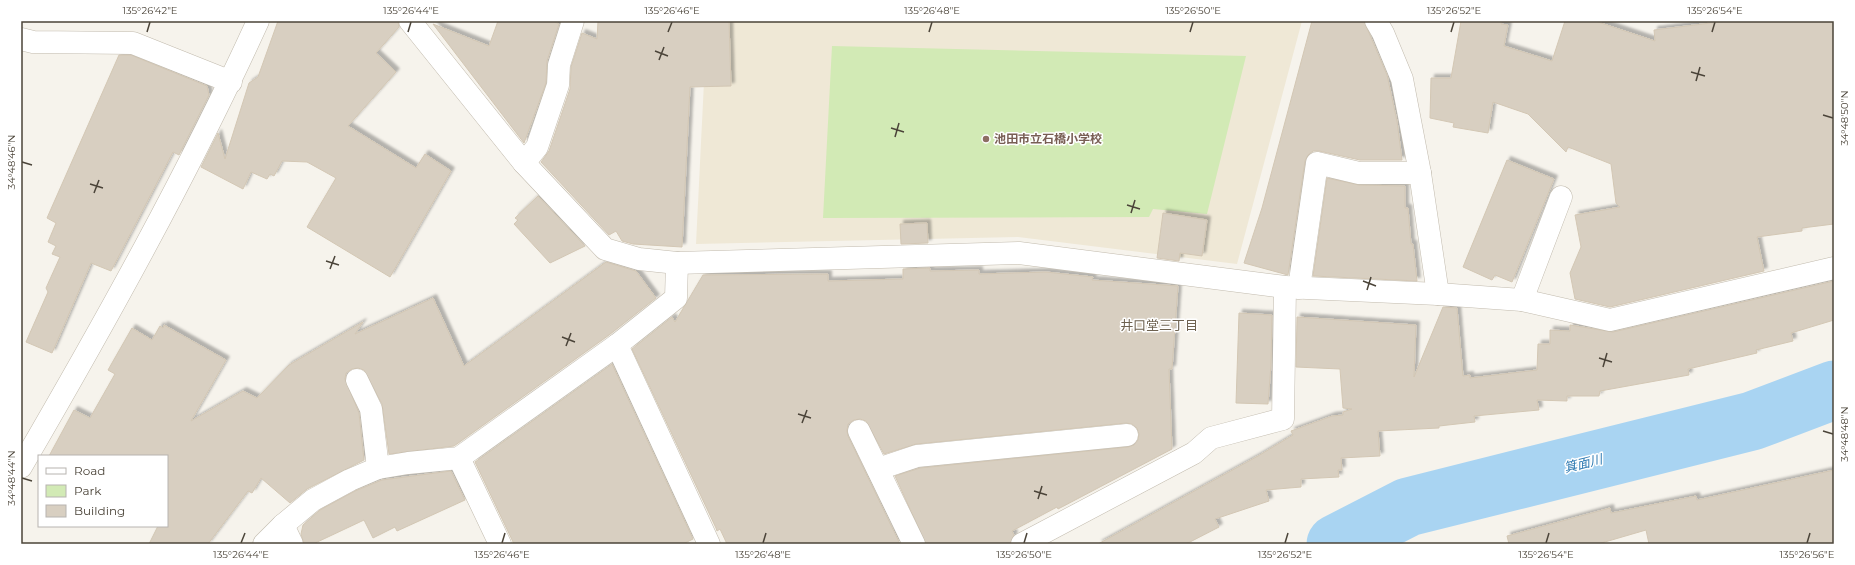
<svg xmlns="http://www.w3.org/2000/svg" width="1855" height="565" font-family="Montserrat,'Noto Sans JP',sans-serif">
	<style>
		.education { fill: #efe8d6 }
		.green { fill: #d2eab5 }
		.lines { fill: none; stroke-linecap: round; stroke-linejoin: round }
		.river { stroke: #a9d4f2; stroke-width: 59 }
		.building { fill: #d8cfc1; stroke: #d3c7b4; filter: url(#shadow) }
		.street-casing { stroke: #c2bbae; stroke-width: 23 }
		.street { stroke: #fff; stroke-width: 22 }
		.ticks { fill: none; stroke: #4b4439; stroke-width: 1.5 }
		.education-dot { fill: #8d6e63; stroke: #fff; stroke-width: 1.5 }
		.labels { text-anchor: middle; stroke-width: 3; stroke-linejoin: round; paint-order: stroke }
		.education-label { font-size: 12px; font-weight: bold; fill: #785e54; stroke: #fff; text-anchor: start }
		.neighbourhood-label { font-size: 13px; fill: #6e6250; stroke: #fff }
		.water-label { font-size: 13px; font-style: italic; fill: #2e7ab2; stroke: #fff }
		.neatline { fill: none; stroke: #4b4439; stroke-width: 1.5 }
		.ticks-label { font-size: 10px; text-anchor: middle; fill: #4b4439 }
	</style>
	<defs>
		<filter id="shadow"><feDropShadow dx="3.5" dy="-3.5" stdDeviation="1" flood-color="#0004"/></filter>
	</defs>
	<rect width="100%" height="100%" fill="#f6f3ec"/>
	<polygon class="education" points="707,21 1302,21 1237,264 1018,237 696,244"/>
	<polygon class="green" points="832,46 1246,56 1207,214 1153,209 1149,217 823,218"/>
	<g class="lines">
		<polyline class="river" points="1336,544 1408,507 1752,421 1834,390"/>
	</g>
	<g class="building">
		<polygon points="278,21 398,21 399,27 376,53 396,72 348,126 416,168 425,154 451,171 390,277 307,227 336,178 307,162 282,161 274,176 270,174 267,179 251,172 243,189 201,167 218,133 225,159 249,83 258,77"/>
		<polygon points="498,21 553,21 559,24 547,61 546,83 524,143 433,24 489,46"/>
		<polygon points="598,21 729,21 731,86 690,87 682,247 633,244 622,241 616,231 609,235 541,162 549,151 570,89 571,67 582,33 597,39"/>
		<polygon points="1312,21 1364,21 1387,75 1397,121 1402,160 1360,160 1319,151 1313,151 1308,155 1305,161 1288,275 1244,263 1262,208"/>
		<polygon points="1461,21 1502,21 1501,24 1508,25 1504,46 1552,61 1565,21 1595,21 1655,41 1654,30 1727,21 1834,21 1834,224 1802,228 1802,231 1757,237 1764,271 1610,307 1575,299 1570,273 1581,247 1575,215 1620,207 1616,203 1611,164 1568,147 1566,152 1528,114 1493,102 1488,133 1453,127 1454,123 1430,118 1431,78 1451,78"/>
		<polygon points="119,55 131,55 207,86 209,95 179,155 173,152 111,271 91,263 52,353 26,342 48,292 46,288 60,257 52,254 56,246 48,242 56,223 47,218"/>
		<polygon points="1507,160 1554,179 1512,282 1495,275 1492,280 1463,267"/>
		<polygon points="1327,178 1359,185 1405,186 1405,208 1408,208 1411,244 1413,244 1417,281 1313,276"/>
		<polygon points="538,196 585,246 550,263 514,224 518,220 515,218"/>
		<polygon points="1163,213 1207,220 1202,256 1180,253 1179,261 1157,258"/>
		<polygon points="927,223 928,243 901,244 900,224"/>
		<polygon points="606,262 636,271 656,298 609,335 454,446 389,454 382,404 364,370 358,368 352,369 346,373 345,379 359,413 364,460 307,489 290,503 261,478 252,493 248,491 208,544 149,544 158,526 167,526 167,456 49,456 74,410 90,418 115,374 108,370 132,328 152,340 160,326 163,328 164,325 226,360 191,421 243,391 257,398 289,365 363,322 355,334 433,298 464,366"/>
		<polygon points="930,268 930,271 979,270 979,274 1046,272 1093,277 1092,280 1178,286 1172,369 1169,369 1172,449 1058,509 1057,507 1012,531 1014,535 1010,544 926,544 895,476 920,468 1128,447 1134,445 1138,440 1139,434 1137,428 1132,424 1126,423 916,444 884,454 866,421 860,419 854,420 848,424 847,431 848,436 900,544 727,544 720,529 717,531 716,528 632,349 672,317 675,322 703,275 828,274 828,281 903,279 903,269"/>
		<polygon points="1834,281 1834,320 1791,333 1793,341 1756,350 1757,353 1688,369 1689,375 1600,391 1599,396 1567,396 1567,401 1537,400 1539,410 1474,416 1475,422 1439,426 1439,428 1378,431 1380,456 1341,458 1342,470 1338,470 1339,477 1301,479 1301,487 1266,490 1269,501 1215,519 1219,527 1186,544 1098,544 1258,456 1293,435 1291,431 1332,416 1343,415 1343,412 1352,409 1343,408 1340,369 1296,367 1297,317 1416,325 1414,377 1443,307 1457,308 1463,376 1470,375 1470,378 1537,370 1538,344 1550,344 1550,330 1570,331 1570,325 1613,332"/>
		<polygon points="1239,313 1272,315 1271,365 1268,404 1236,403"/>
		<polygon points="612,364 693,539 683,544 514,544 475,462"/>
		<polygon points="1834,470 1834,544 1649,544 1646,530 1598,544 1509,544 1507,536 1610,508 1611,513 1696,496 1697,500"/>
		<polygon points="451,471 465,500 397,531 395,527 373,538 364,520 313,544 304,544 301,534 303,525 320,510 355,491 382,480"/>
	</g>
	<g class="lines">
		<defs>
			<g id="street">
				<polyline points="410,21 524,163 605,249 639,259 677,263 1019,253 1285,287 1438,294 1522,300 1610,320 1834,268"/>
				<polyline points="1376,21 1383,33 1402,79 1420,173 1438,294"/>
				<polyline points="21,39 33,42 133,43 231,82"/>
				<polyline points="524,163 537,147 558,85 559,65 573,21"/>
				<polyline points="1299,288 1317,163 1359,173 1420,173"/>
				<polyline points="1522,300 1561,197"/>
				<polyline points="617,345 709,544"/>
				<polyline points="357,380 371,409 378,468"/>
				<polyline points="859,431 914,544"/>
				<polyline points="459,458 500,544"/>
				<path d="M21,467C106,321 188,174 258,21"/>
				<polyline points="878,469 917,456 1127,435"/>
				<polyline points="283,525 292,544"/>
				<polyline points="264,544 283,525 313,500 350,480 378,468 408,463 459,458 617,345 676,298 677,263"/>
				<polyline points="1022,544 1194,453 1211,438 1283,419 1285,287"/>
			</g>
		</defs>
		<use href="#street" class="street-casing"/>
		<use href="#street" class="street"/>
	</g>
	<path class="ticks" d="M147,32L150,22M408,32L411,22M668,32L672,22M929,32L932,22M1190,32L1193,22M1451,32L1454,22M1712,32L1715,22M655,51L668,56M659,60L664,47M1691,72L1705,76M1696,81L1700,67M1823,115L1833,118M891,128L904,132M895,137L899,123M22,162L32,165M90,184L103,188M94,193L99,180M1127,205L1140,209M1131,213L1135,200M326,261L339,265M330,269L335,256M1363,281L1376,286M1367,290L1371,277M562,337L575,342M566,346L571,333M1599,358L1612,362M1603,367L1607,353M798,414L811,418M802,423L807,410M1823,431L1833,434M22,478L32,481M1034,491L1047,495M1038,499L1042,486M241,543L245,533M502,543L505,533M763,543L766,533M1024,543L1027,533M1285,543L1288,533M1546,543L1549,533M1807,543L1810,533"/>
	<circle class="education-dot" cx="986" cy="139" r="4"/>
	<g class="labels">
		<g class="education-label">
			<text x="994" y="143">池田市立石橋小学校</text>
		</g>
		<g class="neighbourhood-label">
			<text x="1159" y="330">井口堂三丁目</text>
		</g>
		<g class="water-label">
			<text transform="translate(1583 463) rotate(-14)" y="5">箕面川</text>
		</g>
	</g>
	<rect width="1855" height="565" fill="none" stroke="#ffffff" stroke-width="44"/>
	<rect x="38" y="455" width="130" height="72" fill="#ffffff" stroke="#b7b4b0"/>
	<rect x="46" y="468" width="20" height="6" fill="#ffffff" stroke="#b7b4b0"/>
	<text x="74" y="475" font-size="12" fill="#4b4439">Road</text>
	<rect x="46" y="485" width="20" height="12" fill="#d2eab5" stroke="#b7b4b0"/>
	<text x="74" y="495" font-size="12" fill="#4b4439">Park</text>
	<rect x="46" y="505" width="20" height="12" fill="#d8cfc1" stroke="#b7b4b0"/>
	<text x="74" y="515" font-size="12" fill="#4b4439">Building</text>
	<rect x="22" y="22" width="1811" height="521" class="neatline"/>
	<g class="ticks-label">
		<text x="150" y="14">135°26'42"E</text>
		<text x="411" y="14">135°26'44"E</text>
		<text x="672" y="14">135°26'46"E</text>
		<text x="932" y="14">135°26'48"E</text>
		<text x="1193" y="14">135°26'50"E</text>
		<text x="1454" y="14">135°26'52"E</text>
		<text x="1715" y="14">135°26'54"E</text>
		<text transform="translate(1844 118) rotate(-90)" y="4">34°48'50"N</text>
		<text transform="translate(11 162) rotate(-90)" y="4">34°48'46"N</text>
		<text transform="translate(1844 434) rotate(-90)" y="4">34°48'48"N</text>
		<text transform="translate(11 478) rotate(-90)" y="4">34°48'44"N</text>
		<text x="241" y="558">135°26'44"E</text>
		<text x="502" y="558">135°26'46"E</text>
		<text x="763" y="558">135°26'48"E</text>
		<text x="1024" y="558">135°26'50"E</text>
		<text x="1285" y="558">135°26'52"E</text>
		<text x="1546" y="558">135°26'54"E</text>
		<text x="1807" y="558">135°26'56"E</text>
	</g>
</svg>
